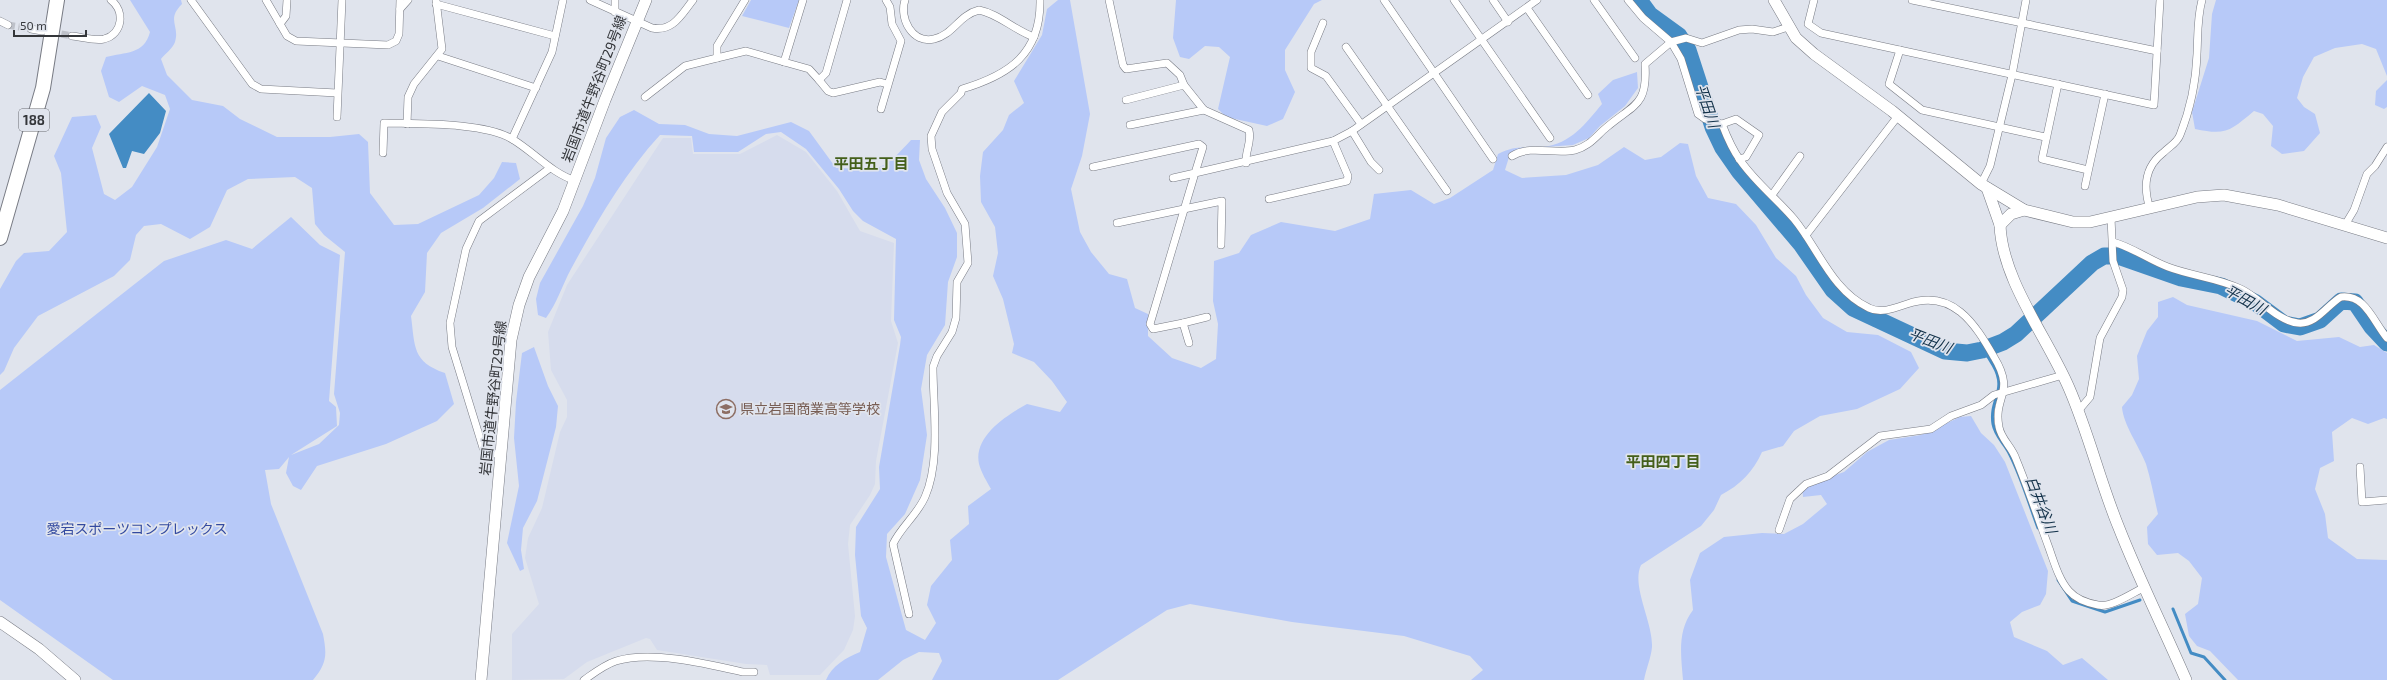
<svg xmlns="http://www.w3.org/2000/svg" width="2387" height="680" font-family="'Exo 2','Noto Sans JP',sans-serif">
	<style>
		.built { fill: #d6dced }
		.green { fill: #b7c9f8 }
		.water { fill: #448cc4 }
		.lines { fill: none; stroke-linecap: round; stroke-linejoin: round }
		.stream { stroke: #448cc4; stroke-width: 3 }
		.river { stroke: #448cc4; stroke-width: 17 }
		.street-tunnel { stroke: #bec1c9; stroke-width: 7; stroke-dasharray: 7 3.5; stroke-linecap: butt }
		.street-casing { stroke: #787b84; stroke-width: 8 }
		.secondary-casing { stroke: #787b84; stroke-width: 12 }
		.highway-casing { stroke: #787b84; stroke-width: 16 }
		.street { stroke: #fff; stroke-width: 7 }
		.secondary { stroke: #fff; stroke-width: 11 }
		.highway { stroke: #fff; stroke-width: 14 }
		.labels { text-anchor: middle; stroke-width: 3.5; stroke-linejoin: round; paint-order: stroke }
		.shield { fill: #e0e4ed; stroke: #686a70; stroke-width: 1 }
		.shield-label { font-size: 13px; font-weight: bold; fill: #34363a }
		.street-label { font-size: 14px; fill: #34363a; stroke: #e0e4ed }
		.education-label { font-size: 14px; fill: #785e54; stroke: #e0e4ed; text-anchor: start }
		.park-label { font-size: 14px; fill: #334aa0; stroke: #e0e4ed }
		.water-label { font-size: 15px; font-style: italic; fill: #13324a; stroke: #e0e4ed }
		.neighbourhood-label { font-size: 15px; font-weight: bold; fill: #445f1a; stroke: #e0e4ed }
	</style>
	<rect width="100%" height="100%" fill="#e0e4ed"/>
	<polygon class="built" points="777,135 806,152 837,191 860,231 894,243 891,321 898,343 876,461 875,484 870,495 850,525 848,544 855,616 853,630 844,650 820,675 770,675 767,665 746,664 657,650 650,639 646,638 587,662 564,679 512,680 512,634 539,604 525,558 528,538 542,508 560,432 567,417 567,400 551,370 548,332 567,285 663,138 691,138 693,154 740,154"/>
	<g class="green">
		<path d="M130,0H181L182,4C166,20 180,25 175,42C173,48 165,54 161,59L167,75L192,100L223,106L240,119L277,137H330L359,134L368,142L370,193L394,225L418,224L479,195L494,178L502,162L516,163L520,179L483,208L441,233L427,253L425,292L411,316C415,346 412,362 445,373L454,404L437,421L386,444L317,466L301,490L293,486L286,473L289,457L279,469L265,470L271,504L323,634C327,655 327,663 313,680H113L0,600V390L164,261L226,240L252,249L291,217L320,245L340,255L329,401L336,407L337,426L291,455L319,444L339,425L340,413L334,394L345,252L324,235L315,224L312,188L295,177L248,179L227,190L210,227L190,239L161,224L144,226L136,235L130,260L114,276L38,316L14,348L4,371L0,375V289L16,261L24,253L49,251L67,232L61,173L54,156L72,117L96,115L101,127L92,148L104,194L115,200L132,187L157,147L170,109L165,95L142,86L119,102L109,97L101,71L106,57C125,52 144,55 150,32Z"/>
		<polygon points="751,0 799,0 789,28 742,16"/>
		<path d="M1058,0H1070L1090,114L1082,156L1071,189L1080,232L1091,252L1109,274L1127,279L1135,308L1148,314V336L1172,358L1201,368L1216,359L1218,324L1213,301L1214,261L1239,253L1251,235L1281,222L1335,231L1370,219L1374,194L1411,190L1434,204L1450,198L1493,170L1498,154C1518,144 1523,149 1543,147C1571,144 1586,123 1602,104L1598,94L1613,80L1637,72L1638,88L1625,106L1600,126L1589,138L1573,145L1518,149L1510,154L1505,170L1522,178L1566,175L1598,165L1624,147L1645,160L1661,157L1680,143L1688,144L1696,176L1708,198L1736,204L1756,225L1776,258L1796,276L1806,295L1823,318L1847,332L1878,335L1911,352L1919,368L1900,389L1857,409L1820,416L1794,431L1783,446L1762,452C1753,472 1740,485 1721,495L1714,510L1701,526L1641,565C1631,586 1653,622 1652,647C1651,658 1646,669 1644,680H1471L1483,670L1470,656L1404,636L1292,622L1190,604L1167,610L1058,680H932L942,661L939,653L919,652L903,660L878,680H826C832,665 846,658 860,652L867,628L861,616L855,555L856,527L880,489L879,467L900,345L901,337L894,320L896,239L863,221L853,211L839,189L806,149L781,132L766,134L738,152H694L692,136L660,135C624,174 596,223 571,269C562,286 557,303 546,318L538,315L536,299L540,283L583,206L595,178L606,138L620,117L634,110L659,124L685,125L709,134L737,136L791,122L809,131L836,168C881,169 880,174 911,140H920L919,160L926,179L945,208L957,233V257L948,282L945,325L927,355L921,389L927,435L920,480L905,514L887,534L886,557L906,630L925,640L936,623L927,605L931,586L952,560L950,540L969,524L968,506L991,489C987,482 981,472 979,464C973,436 1007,415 1027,404L1060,412L1067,402L1052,381L1034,362L1012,353L1014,344L1003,299L993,276L998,253L995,227L981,202L980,176L983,152L1003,130L1009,115L1024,103L1014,81L1042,35L1047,9Z"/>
		<polygon points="1176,0 1322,0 1314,4 1285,50 1285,70 1295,92 1283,119 1267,126 1226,117 1218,109 1230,57 1219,47 1205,46 1189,59 1180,57 1173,38"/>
		<path d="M2216,0H2387V76L2376,49L2362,44L2335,48L2314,57L2303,77L2297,98L2304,107L2315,114L2320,133L2304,151L2282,154L2271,146L2273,126L2263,114L2254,111C2231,130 2227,136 2195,129L2192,112L2209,58L2212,14Z"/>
		<polygon points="2387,80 2387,107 2384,109 2375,105 2376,91"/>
		<path d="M2173,297L2187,305L2257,321L2297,341L2339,337L2360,347L2374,345L2387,353V419L2384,418L2368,424L2352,418L2332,432L2334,461L2320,468L2315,489L2325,514L2328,538L2357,559L2387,560V680H2238L2210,651L2197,646L2189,636L2185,614L2198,604L2202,578L2189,561L2178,553L2157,555L2148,544L2147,527L2158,514C2154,497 2151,480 2146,464C2139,446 2123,424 2122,407L2132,395L2139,379L2137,356L2147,331L2158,317V302Z"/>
		<polygon points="534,347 548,386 558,406 556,427 537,501 523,528 521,550 524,569 520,571 507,543 519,486 514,438 516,402 522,353"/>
		<path d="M1971,416L1981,433L1994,445L2005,462L2048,571L2046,594L2040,605L2022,612L2010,622L2014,637L2047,651L2063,665L2082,658L2108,680H1683C1681,655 1677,631 1693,610L1690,580L1700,553L1724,537L1762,533L1784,534L1803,524L1827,504L1821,495L1803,497L1802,487L1844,472L1867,452L1889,440L1921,435L1960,417Z"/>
	</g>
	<polygon class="water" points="149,93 166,111 160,133 144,154 132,151 126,168 123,168 109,134"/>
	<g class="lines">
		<g class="stream">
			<path d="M1982,350C1987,355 1990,359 1993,365C2008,391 1989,399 1993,424C1995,436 2004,443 2009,453C2021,476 2029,504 2038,528"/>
			<polyline points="2058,580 2072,601 2105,612 2140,600"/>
			<polyline points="2173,609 2191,653 2204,657 2225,680"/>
		</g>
		<polyline class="river" points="1639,0 1650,15 1679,36 1688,50 1713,127 1723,148 1739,171 1801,244 1833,290 1853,308 1945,351 1967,353 1982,350 2003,342 2016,334 2092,263 2104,256 2118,256 2181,278 2221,286 2256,303 2284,324 2300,327 2320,320 2341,301 2355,302 2372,327 2387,343"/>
		<g class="street-tunnel">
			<polyline points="8,25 31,29"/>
			<polyline points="51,32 72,36"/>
		</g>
		<defs>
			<g id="street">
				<polyline points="191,0 252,84 261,89 337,93"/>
				<polyline points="266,0 287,36 296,41 388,45 396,41 399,34 400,0"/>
				<path d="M590,0L652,28C673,32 681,15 693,0"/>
				<polyline points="615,0 615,12"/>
				<polyline points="847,0 826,73 819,80 828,91 833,93 880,82 887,84"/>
				<path d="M905,0C899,18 912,44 934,39C953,35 959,15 979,10C999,14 1014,30 1034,37"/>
				<polyline points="1109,0 1123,65 1126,69 1167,63 1180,75 1184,85"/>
				<polyline points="1384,0 1493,159"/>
				<polyline points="1454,0 1550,138"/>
				<polyline points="1493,0 1508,22"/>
				<polyline points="1594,0 1635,58"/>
				<path d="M1628,0L1643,18L1671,42L1681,59L1698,114L1705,119L1722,124C1727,137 1732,149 1740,160C1755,182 1777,199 1794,219C1818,248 1832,291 1869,308C1881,314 1895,308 1907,304C1953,288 1975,324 1994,357C2016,393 1993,396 1999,427C2001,439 2012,447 2016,459C2028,488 2038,518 2049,548C2054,562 2059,580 2069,591C2076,599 2087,603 2098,605C2111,608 2132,593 2145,587"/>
				<polyline points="1814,0 1808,24 1821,33 2154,105 2160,0"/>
				<polyline points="1912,0 2157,51"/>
				<polyline points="436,4 555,36"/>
				<polyline points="1527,8 1588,95"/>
				<polyline points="400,9 408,0"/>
				<polyline points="0,21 8,25"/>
				<polyline points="1323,23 1311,52 1311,68 1326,76 1361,124"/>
				<polyline points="280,24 286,16 287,0"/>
				<polyline points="31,29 42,31"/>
				<path d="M72,36C82,37 94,41 104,39C123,34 125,11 111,0"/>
				<polyline points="1346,47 1447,191"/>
				<polyline points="1900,50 1889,84 1922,110 2045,137"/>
				<polyline points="438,56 536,88"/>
				<polyline points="717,58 717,46 745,0"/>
				<polyline points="784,62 809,69 819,80"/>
				<polyline points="2058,84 2042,159 2088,170"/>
				<polyline points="645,97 685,66 717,58 746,51 784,62 803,0"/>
				<path d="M1126,100L1184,85L1204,110L1249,130C1252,142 1245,151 1246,163"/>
				<polyline points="881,109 901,41 892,24 890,7 886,0"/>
				<polyline points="337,117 342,0"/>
				<polyline points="407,124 408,97 414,84 442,49 436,0"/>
				<polyline points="1722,124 1736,119 1759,135 1746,157 1739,159"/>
				<polyline points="1130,125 1204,110"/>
				<polyline points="1352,131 1371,162 1379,170"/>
				<polyline points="512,139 552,52 563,0"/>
				<path d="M383,153L384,123C417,124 484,122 512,139C534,152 551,173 576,181"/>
				<path d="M1512,156C1531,144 1555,155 1575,150C1590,146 1596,136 1607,127C1634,104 1648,106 1645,64L1671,42L1686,38L1702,43L1739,30L1752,29L1773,32L1788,27"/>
				<polyline points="1093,167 1199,144 1203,147 1195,173 1173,178"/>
				<polyline points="1981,184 1990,166 2012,75 2026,0"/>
				<polyline points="2085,186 2105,94"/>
				<polyline points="1772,195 1800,156"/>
				<polyline points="1269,199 1347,181 1348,176 1333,141"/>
				<path d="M2150,209C2143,187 2144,167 2164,152C2170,146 2177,143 2180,135C2190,110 2196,81 2197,54C2198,36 2197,18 2202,0"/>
				<polyline points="1117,223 1222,201 1221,245"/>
				<polyline points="2345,225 2354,210 2367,174 2375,166 2387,147"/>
				<polyline points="1806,235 1898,116"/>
				<path d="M2113,242C2132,247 2149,260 2168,267C2192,276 2218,278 2241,289C2260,298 2277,321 2298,323C2316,325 2327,305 2341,297C2365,294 2373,321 2387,338"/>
				<polyline points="1183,323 1153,329 1150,324 1195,173 1333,141 1352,131 1537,0"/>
				<polyline points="1189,343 1183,323 1207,317"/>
				<polyline points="2079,410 2090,397 2100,338 2122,297 2123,290 2113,261 2111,218"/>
				<polyline points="502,457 483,448 452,347 450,323 466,249 479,221 550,168"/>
				<polyline points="2360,467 2362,502 2387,500"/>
				<polyline points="1779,530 1790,499 1806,484 1828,476 1880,436 1931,429 1951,416 1981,405 1994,395 2063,375"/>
				<path d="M909,614L893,544C901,527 917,515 925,497C941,461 933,406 933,367L937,356L952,332L956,318L957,282L968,263L965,224L947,193L932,149L931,136L942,112L961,93L962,89C1009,75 1041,54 1040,0"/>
				<path d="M584,680C594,673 604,665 616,661C651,650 708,664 743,672H754"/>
			</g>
			<g id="secondary">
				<polyline points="1774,0 1796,38 1814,54 1892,111 1981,184 2024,210 2073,222 2090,222 2197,197 2224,195 2278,205 2387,238"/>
				<polyline points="1987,188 2000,225 2011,214 2024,210"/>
				<path d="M2000,225C2002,280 2047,337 2069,388C2089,434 2100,482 2119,528C2139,579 2164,629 2186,680"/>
				<polyline points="0,622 39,649 75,680"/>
				<polyline points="481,680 511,340 519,305 529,277 563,211 605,100 646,0"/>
			</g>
			<polyline id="highway" points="0,238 43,88 57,0"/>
		</defs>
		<use href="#street" class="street-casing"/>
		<use href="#secondary" class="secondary-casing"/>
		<use href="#highway" class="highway-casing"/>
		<use href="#street" class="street"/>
		<use href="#secondary" class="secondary"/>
		<use href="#highway" class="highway"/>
	</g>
	<defs>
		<symbol id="school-ring" viewBox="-11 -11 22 22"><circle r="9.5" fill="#e0e4ed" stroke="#8d6e63" stroke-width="1.5"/><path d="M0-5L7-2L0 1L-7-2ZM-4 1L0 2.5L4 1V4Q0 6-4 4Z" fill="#8d6e63"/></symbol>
	</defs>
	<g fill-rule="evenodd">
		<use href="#school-ring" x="715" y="398" width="22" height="22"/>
	</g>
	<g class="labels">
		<rect class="shield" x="19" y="109" width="30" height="22" rx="3"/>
		<g class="shield-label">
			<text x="34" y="125">188</text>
		</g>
		<g class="street-label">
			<text transform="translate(594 89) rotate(-69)" y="5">岩国市道牛野谷町29号線</text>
			<text transform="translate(493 398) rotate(-84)" y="5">岩国市道牛野谷町29号線</text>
		</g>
		<g class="education-label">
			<text x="740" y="414">県立岩国商業高等学校</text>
		</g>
		<g class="park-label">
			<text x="137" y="534">愛宕スポーツコンプレックス</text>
		</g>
		<g class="water-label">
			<text transform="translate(1707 106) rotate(71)" y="5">平田川</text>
			<text transform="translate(2245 300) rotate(29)" y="5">平田川</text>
			<text transform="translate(1930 341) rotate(21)" y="5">平田川</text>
			<text transform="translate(2041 505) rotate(69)" y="5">白井谷川</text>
		</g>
		<g class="neighbourhood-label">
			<text x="871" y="169">平田五丁目</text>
			<text x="1663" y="467">平田四丁目</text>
		</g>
	</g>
	<path d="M14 30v6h72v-6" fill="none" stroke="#34363a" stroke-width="2"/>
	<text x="20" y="30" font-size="12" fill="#34363a" stroke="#e0e4ed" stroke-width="3" paint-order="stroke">50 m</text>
</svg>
